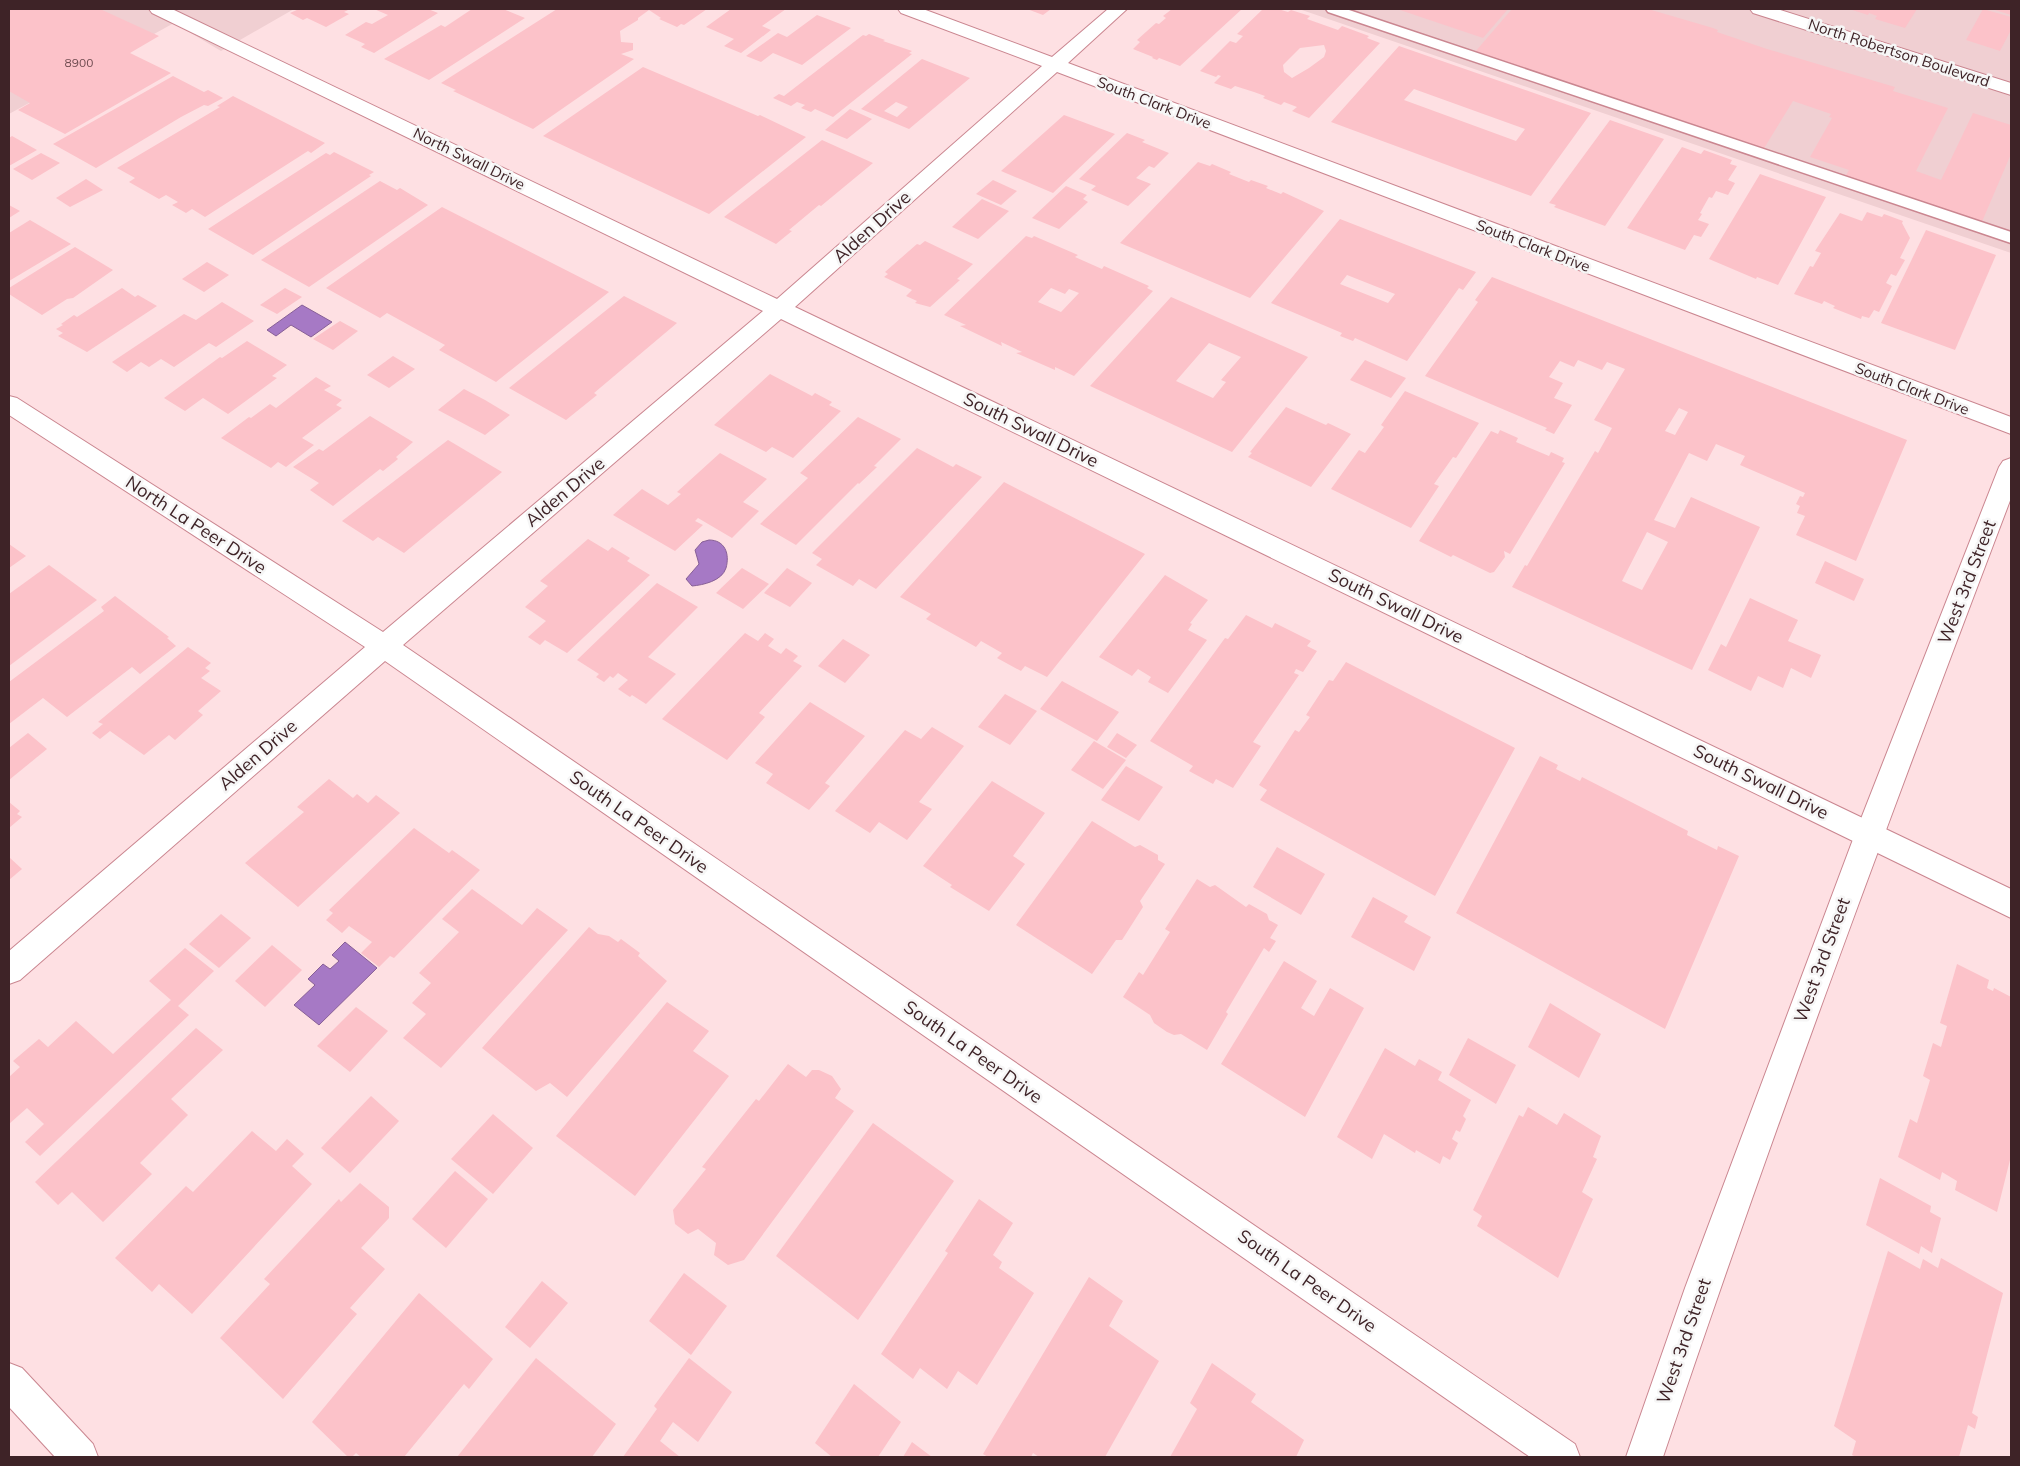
<svg xmlns="http://www.w3.org/2000/svg" width="2020" height="1466" font-family="Mulish,sans-serif">
	<style>
		.built { fill: #f0cfd2 }
		.water { fill: #a679c5; stroke: #875f96 }
		.building { fill: #fcc2c9; fill-rule: evenodd }
		.lines { fill: none; stroke-linecap: round; stroke-linejoin: round }
		.service-casing { stroke: #ca8690; stroke-width: 3 }
		.minor-casing { stroke: #ca8690; stroke-width: 2 }
		.tertiary-casing { stroke: #ca8690; stroke-width: 2 }
		.service { fill: #fff; fill-rule: evenodd }
		.minor { fill: #fff; fill-rule: evenodd }
		.tertiary { fill: #fff; fill-rule: evenodd }
		.labels { text-anchor: middle; stroke-width: 5; stroke-linejoin: round; paint-order: stroke }
		.far-number-label { font-size: 12px; fill: #6e4b50 }
		.far-street-label { font-size: 15px; fill: #3e2327; stroke: #f6f6f6 }
		.street-label { font-size: 18px; fill: #3e2327; stroke: #f6f6f6 }
	</style>
	<rect width="100%" height="100%" fill="#fee0e3"/>
	<g class="built">
		<polygon points="9,9 294,9 221,51 174,23 9,114"/>
		<polygon points="1299,9 2011,9 2011,253"/>
	</g>
	<g class="water">
		<polygon points="302,305 332,322 311,337 291,325 276,336 267,330"/>
		<path d="M709,540C725,540 730,554 726,568C722,581 703,585 692,586L686,579L699,564L695,550L702,542Z"/>
		<polygon points="345,942 377,968 319,1025 294,1005 315,985 308,979 323,964 330,969 339,961 332,955"/>
	</g>
	<g class="building">
		<polygon points="11,9 100,9 159,36 130,53 171,73 65,134 18,110 30,103 9,91 9,10"/>
		<polygon points="299,9 350,9 344,12 349,14 326,27 307,18 303,20 290,13"/>
		<polygon points="374,9 428,9 438,13 374,53 361,47 365,44 345,35 366,22 372,24 388,15"/>
		<polygon points="472,9 503,9 525,18 429,80 384,59 441,25 445,27"/>
		<polygon points="557,9 707,9 684,25 681,24 677,27 659,19 661,18 649,10 638,18 638,20 620,31 621,42 633,43 633,50 621,54 634,59 533,129 453,91 456,90 441,83"/>
		<polygon points="731,9 786,9 762,26 771,30 741,53 724,46 734,39 706,27"/>
		<polygon points="1027,9 1051,9 1043,15"/>
		<polygon points="1172,9 1242,9 1180,66 1159,58 1157,60 1152,58 1153,57 1133,49 1140,42 1137,40 1156,23 1159,24 1166,18 1163,16"/>
		<path d="M1263,9H1278L1288,12L1291,10L1310,16L1307,19L1338,30L1342,26L1369,36L1367,38L1380,43L1309,118L1292,111L1297,107L1284,102L1281,105L1263,98L1265,96L1254,92L1235,86L1231,89L1214,83L1221,76L1218,75L1216,77L1200,71L1230,41L1236,43L1243,36L1237,34ZM1324,45L1326,51L1324,57L1309,68L1292,78L1284,72L1283,65L1300,48Z"/>
		<polygon points="1397,9 1508,9 1483,38"/>
		<polygon points="1512,9 1648,9 1713,28 1718,30 1717,32 1767,49 1895,87 1893,91 1948,108 1916,171 1941,180 1973,113 2011,125 2011,154 1981,224 1845,177 1849,170 1810,157 1832,118 1829,117 1831,114 1793,101 1763,150 1475,52"/>
		<polygon points="1849,9 1917,9 1905,28 1875,19 1877,16 1869,13 1868,15"/>
		<polygon points="1983,9 2011,17 2011,30 2000,51 1966,40"/>
		<polygon points="1992,9 2011,9 2011,15"/>
		<polygon points="817,15 851,28 802,65 773,53 761,62 746,56 778,33 787,37"/>
		<polygon points="869,34 885,40 883,41 912,51 909,53 912,54 833,117 815,109 811,112 801,108 805,105 797,102 791,106 773,98 779,94 784,96 863,35 866,36"/>
		<path d="M1399,46L1591,113L1531,196L1331,122ZM1414,89L1525,129L1516,141L1404,100Z"/>
		<path d="M922,59L970,78L909,129L861,109ZM896,102L908,107L897,117L884,111Z"/>
		<polygon points="643,67 758,116 760,115 806,137 709,214 543,136"/>
		<polygon points="173,76 204,92 208,90 223,98 208,106 204,105 181,117 96,168 53,144"/>
		<polygon points="233,96 325,143 311,153 308,151 205,217 192,209 186,213 172,205 178,202 166,195 159,199 129,182 135,178 117,168 220,107 217,106"/>
		<polygon points="850,109 872,119 847,139 825,130"/>
		<polygon points="1064,115 1115,134 1053,193 1001,171"/>
		<polygon points="1610,120 1664,139 1605,226 1554,207 1556,205 1549,203"/>
		<polygon points="1127,133 1145,140 1142,142 1169,153 1154,168 1149,166 1136,178 1151,184 1128,206 1091,190 1096,186 1079,179"/>
		<polygon points="12,136 37,150 9,166 9,138"/>
		<polygon points="822,140 873,163 821,206 819,205 789,230 792,231 776,244 724,217"/>
		<polygon points="1682,147 1701,154 1704,150 1732,160 1730,164 1737,166 1728,180 1735,183 1728,195 1716,191 1712,198 1709,197 1700,213 1702,214 1698,220 1709,224 1701,237 1694,235 1685,250 1627,228"/>
		<polygon points="334,152 374,172 369,175 371,176 253,255 208,229 326,153 330,155"/>
		<polygon points="41,153 60,163 32,180 13,169"/>
		<polygon points="1198,162 1210,166 1212,164 1231,172 1229,174 1249,182 1251,180 1268,186 1266,188 1281,194 1283,192 1324,211 1250,298 1120,243"/>
		<polygon points="1760,174 1826,197 1778,285 1757,277 1756,279 1709,259"/>
		<polygon points="86,179 103,190 70,207 56,198"/>
		<polygon points="993,180 1017,191 1001,205 976,194"/>
		<polygon points="380,181 397,190 400,188 428,205 309,287 261,260"/>
		<polygon points="1066,186 1087,195 1083,199 1088,202 1059,229 1032,218"/>
		<polygon points="982,199 1009,211 978,239 952,227"/>
		<polygon points="9,205 20,211 9,218"/>
		<polygon points="442,207 609,292 496,382 439,350 445,345 387,313 380,318 326,288"/>
		<polygon points="1867,212 1882,217 1884,214 1903,221 1902,223 1910,238 1900,258 1905,260 1896,276 1891,274 1886,283 1892,286 1879,312 1874,310 1869,318 1862,316 1861,319 1833,308 1835,306 1824,301 1822,304 1794,294 1810,266 1813,267 1821,253 1815,251 1840,213 1862,221"/>
		<path d="M1340,219L1476,272L1463,290L1459,288L1407,361L1355,338L1353,341L1340,336L1342,333L1271,303ZM1347,275L1395,294L1388,303L1340,284Z"/>
		<polygon points="30,220 71,244 9,281 9,233"/>
		<polygon points="1926,230 1996,255 1955,350 1881,323"/>
		<path d="M1026,236L1032,238L1034,236L1078,255L1075,257L1102,269L1104,266L1149,286L1147,288L1153,291L1074,376L1055,367V370L1016,353L1022,352L1001,342L1002,346L960,326L966,325L944,315ZM1051,288L1065,294L1069,289L1079,293L1061,312L1038,302Z"/>
		<polygon points="925,241 973,264 957,279 960,280 930,307 915,303 917,301 906,296 912,290 884,277 888,274 885,272 917,244 920,245"/>
		<polygon points="75,247 113,270 73,298 67,299 42,315 9,294 9,288"/>
		<polygon points="207,262 229,275 204,292 182,279"/>
		<path d="M1492,277L1907,440L1856,561L1796,535L1805,516L1797,513L1800,506L1796,504L1800,496L1803,497L1805,493L1740,465L1745,456L1716,444L1707,461L1689,453L1654,520L1675,528L1691,497L1760,527L1692,670L1512,587L1525,565L1527,566L1595,451L1598,453L1612,428L1594,420L1625,369L1607,362L1602,370L1578,360L1574,367L1560,361L1549,377L1563,383L1554,398L1572,405L1554,434L1545,430L1547,428L1425,376L1478,302L1475,300ZM1679,408L1688,412L1675,435L1665,431ZM1647,532L1668,542L1642,590L1622,581Z"/>
		<polygon points="122,288 135,297 138,295 157,306 87,352 58,336 63,333 56,329 63,325 61,324 74,315 77,317"/>
		<polygon points="285,288 302,297 277,314 260,305"/>
		<polygon points="624,296 677,323 594,393 597,395 566,420 509,388"/>
		<path d="M1171,297L1308,357L1232,452L1090,386ZM1209,343L1241,357L1221,380L1226,382L1213,398L1176,381Z"/>
		<polygon points="222,302 254,321 216,347 209,343 174,367 161,359 149,367 141,362 127,372 112,362 184,314 196,320"/>
		<polygon points="340,321 358,331 333,350 313,339"/>
		<polygon points="247,341 287,365 272,376 277,378 228,414 203,398 185,411 164,398 220,357 222,358"/>
		<polygon points="393,356 415,369 389,388 367,375"/>
		<polygon points="1365,360 1406,378 1391,398 1350,380"/>
		<polygon points="770,374 812,396 815,393 832,402 829,405 841,411 793,458 772,447 766,452 714,425"/>
		<polygon points="316,377 331,386 324,390 342,400 336,405 342,408 302,438 314,445 286,467 278,462 271,468 221,438 249,417 251,418 270,404 276,408"/>
		<polygon points="464,389 485,400 510,415 485,435 438,410"/>
		<polygon points="1405,391 1479,423 1456,458 1453,457 1434,484 1439,486 1411,528 1331,489 1359,450 1365,453 1384,427 1381,425"/>
		<polygon points="1286,407 1326,425 1328,423 1351,434 1311,487 1248,457 1252,453 1250,452"/>
		<polygon points="370,416 413,442 396,457 398,459 383,471 380,469 333,506 310,490 319,483 293,467 319,449 323,451"/>
		<polygon points="858,417 901,439 874,466 877,467 859,484 858,483 796,545 760,524 808,478 800,473"/>
		<polygon points="1500,430 1518,438 1516,442 1549,456 1551,452 1564,458 1562,462 1565,463 1510,554 1504,551 1505,557 1494,572 1490,573 1453,555 1451,557 1419,541 1491,431 1498,434"/>
		<polygon points="448,440 502,472 404,553 378,537 373,541 342,521"/>
		<polygon points="917,448 953,467 956,464 982,477 876,589 859,579 853,586 816,565 822,559 812,553"/>
		<polygon points="720,453 767,479 743,502 759,511 732,538 698,518 695,521 703,525 675,551 613,515 642,489 668,505 681,494 677,492"/>
		<polygon points="1004,482 1145,554 1047,677 1025,666 1021,671 997,658 1002,653 981,641 976,647 926,619 931,614 900,597"/>
		<polygon points="588,539 608,551 612,547 630,558 627,561 650,575 567,653 545,640 540,645 528,637 546,621 525,607 548,586 540,581"/>
		<polygon points="9,544 26,556 9,568"/>
		<polygon points="1825,561 1864,579 1854,601 1815,583"/>
		<polygon points="49,565 97,600 9,666 9,594"/>
		<polygon points="742,568 769,584 743,609 716,593"/>
		<polygon points="787,568 812,583 790,607 764,593"/>
		<polygon points="1165,575 1208,600 1190,623 1192,624 1188,630 1207,640 1168,693 1148,682 1151,677 1138,669 1132,676 1099,657"/>
		<polygon points="657,583 698,607 648,657 676,674 646,704 632,695 630,697 618,689 628,680 618,673 613,678 610,676 604,682 596,677 599,674 577,660"/>
		<polygon points="115,596 169,637 167,638 176,646 140,674 132,667 67,717 43,698 9,724 9,682 104,611 101,607"/>
		<polygon points="1750,598 1798,620 1788,641 1821,655 1811,678 1791,668 1783,688 1758,676 1751,691 1708,670 1721,644 1726,647"/>
		<polygon points="1246,615 1272,628 1275,623 1311,641 1307,646 1317,651 1303,672 1296,669 1294,673 1299,675 1253,742 1261,746 1233,788 1216,779 1213,784 1189,771 1193,766 1150,741 1225,638 1228,639"/>
		<polygon points="745,633 758,641 765,633 774,639 768,646 781,654 786,648 798,656 793,661 802,666 759,713 765,717 727,760 662,719"/>
		<polygon points="843,639 870,655 845,683 818,666"/>
		<polygon points="188,647 211,663 205,668 210,671 201,678 221,691 198,711 203,715 175,740 169,735 144,755 110,731 100,739 92,733 103,724 98,722"/>
		<polygon points="1346,662 1515,748 1435,896 1260,800 1267,790 1259,785 1295,730 1299,732 1310,717 1306,715 1329,680 1333,681"/>
		<polygon points="1062,681 1119,712 1097,741 1040,709"/>
		<polygon points="1005,694 1037,711 1010,745 978,727"/>
		<polygon points="810,702 865,736 825,783 830,786 809,810 766,783 773,774 755,763"/>
		<polygon points="932,727 964,746 919,802 932,809 907,840 879,822 870,833 835,811 905,730 921,739"/>
		<polygon points="28,733 47,749 9,780 9,748"/>
		<polygon points="1117,733 1137,745 1126,758 1107,747"/>
		<polygon points="1094,741 1126,760 1103,789 1071,770"/>
		<polygon points="1540,756 1558,765 1556,769 1580,781 1582,777 1688,831 1687,835 1717,850 1718,846 1739,856 1665,1029 1456,913"/>
		<polygon points="1126,766 1163,787 1139,821 1101,800"/>
		<polygon points="329,779 353,798 357,794 368,803 376,795 400,813 298,907 245,863 304,812 297,807"/>
		<polygon points="992,781 1045,813 1013,856 1025,864 989,911 950,887 952,885 923,866"/>
		<polygon points="9,802 20,811 17,814 22,817 9,828"/>
		<polygon points="1092,821 1135,847 1140,845 1158,855 1158,860 1165,864 1140,901 1143,907 1122,940 1116,940 1092,974 1016,925"/>
		<polygon points="414,828 449,853 452,850 480,870 394,958 390,956 379,967 361,953 372,942 349,926 342,933 326,920 333,913 329,910"/>
		<polygon points="1277,847 1325,874 1301,915 1253,887"/>
		<polygon points="9,857 22,869 9,880"/>
		<polygon points="1197,879 1210,887 1215,885 1246,907 1249,904 1267,914 1269,920 1278,925 1270,938 1276,941 1269,952 1264,948 1226,1012 1228,1014 1207,1050 1181,1034 1174,1035 1167,1032 1154,1023 1150,1015 1123,997 1139,972 1143,975 1170,932 1165,929"/>
		<polygon points="472,889 522,925 537,908 568,930 441,1068 403,1038 426,1014 412,1003 431,983 419,973 459,932 442,919"/>
		<polygon points="1373,897 1408,916 1404,922 1431,937 1414,971 1351,937"/>
		<polygon points="221,914 251,938 219,968 189,944"/>
		<polygon points="589,927 598,934 609,936 618,942 621,939 640,953 638,956 667,981 567,1097 550,1083 536,1091 482,1048"/>
		<polygon points="272,945 302,970 265,1007 235,981"/>
		<polygon points="185,948 214,971 178,1006 189,1015 40,1156 25,1142 44,1124 27,1108 9,1124 9,1077 20,1067 13,1061 39,1039 48,1047 76,1021 113,1054 171,1000 149,981"/>
		<polygon points="1284,961 1317,981 1301,1008 1314,1016 1330,988 1364,1008 1305,1117 1221,1064"/>
		<polygon points="1957,964 1989,980 1987,988 1993,991 1994,988 2011,997 2011,1156 1997,1212 1955,1190 1957,1181 1942,1172 1940,1180 1898,1157 1910,1119 1917,1123 1930,1080 1923,1076 1933,1043 1941,1047 1947,1026 1940,1023"/>
		<polygon points="667,1002 709,1031 693,1051 729,1076 635,1196 556,1136"/>
		<polygon points="1550,1003 1601,1034 1579,1078 1528,1047"/>
		<polygon points="356,1007 388,1031 350,1072 317,1046"/>
		<polygon points="196,1028 223,1050 171,1099 188,1115 140,1163 152,1174 103,1222 72,1192 58,1205 35,1182"/>
		<polygon points="1468,1038 1516,1065 1496,1104 1449,1075"/>
		<polygon points="1385,1048 1415,1066 1419,1059 1442,1072 1438,1080 1471,1100 1463,1116 1466,1119 1460,1132 1456,1130 1452,1139 1458,1143 1450,1160 1443,1156 1440,1164 1416,1150 1415,1153 1384,1134 1372,1159 1337,1137"/>
		<polygon points="788,1064 806,1077 812,1070 819,1070 832,1076 841,1089 835,1098 854,1111 744,1260 728,1265 714,1255 716,1243 698,1229 688,1234 675,1224 673,1210 706,1169 702,1167 756,1099 759,1101"/>
		<polygon points="371,1096 399,1121 350,1173 321,1148"/>
		<polygon points="1528,1107 1557,1125 1564,1113 1601,1136 1593,1157 1597,1159 1582,1192 1593,1199 1558,1278 1477,1226 1482,1216 1473,1210 1519,1115 1523,1117"/>
		<polygon points="493,1114 533,1148 493,1194 451,1159"/>
		<polygon points="873,1123 954,1181 858,1320 776,1256"/>
		<polygon points="252,1131 276,1151 287,1139 304,1154 292,1166 312,1184 192,1314 159,1284 152,1292 115,1258 186,1186 193,1192"/>
		<polygon points="455,1171 488,1199 446,1248 412,1219"/>
		<polygon points="1880,1178 1931,1206 1930,1212 1941,1218 1932,1253 1921,1246 1919,1254 1866,1225"/>
		<polygon points="360,1183 389,1207 389,1218 361,1248 385,1269 350,1308 357,1314 283,1399 220,1338 270,1284 264,1279 339,1199 341,1202"/>
		<polygon points="979,1199 1013,1223 993,1255 1002,1262 999,1268 1034,1293 977,1385 958,1371 947,1389 920,1368 913,1379 881,1354 948,1253 945,1251"/>
		<polygon points="1888,1251 1920,1269 1923,1259 1938,1268 1941,1258 2003,1293 1972,1413 1978,1417 1975,1429 1968,1425 1959,1457 1856,1457 1852,1455 1856,1441 1834,1426"/>
		<polygon points="684,1273 727,1306 691,1355 649,1321"/>
		<polygon points="1089,1277 1123,1301 1109,1326 1159,1361 1105,1457 1039,1457 1033,1453 1031,1457 988,1457 983,1454"/>
		<polygon points="542,1281 568,1303 530,1348 505,1327"/>
		<polygon points="419,1293 493,1359 469,1389 464,1384 404,1457 361,1457 356,1453 352,1457 348,1457 312,1422"/>
		<polygon points="536,1358 616,1424 592,1457 457,1457"/>
		<polygon points="689,1358 732,1392 698,1442 673,1422 660,1441 680,1457 623,1457 657,1409 654,1406"/>
		<polygon points="1212,1363 1256,1394 1251,1402 1304,1440 1296,1457 1170,1457 1197,1409 1190,1403"/>
		<polygon points="854,1384 901,1422 878,1457 832,1457 815,1443"/>
		<polygon points="912,1442 932,1457 903,1457"/>
	</g>
	<g class="lines">
		<defs>
			<polygon id="service" points="1326,9 1346,9 2011,232 2011,243 1328,12"/>
			<g id="minor">
				<polygon points="149,9 172,9 777,299 1042,66 901,13 898,9 923,9 1052,57 1108,9 1127,9 1068,63 2011,417 2011,434 1057,72 795,307 2011,889 2011,918 781,319 403,645 1575,1444 1580,1457 1530,1457 385,661 20,980 9,984 9,951 365,647 9,415 9,396 17,398 383,632 763,311 152,13"/>
				<polygon points="9,1363 22,1368 93,1444 98,1457 55,1457 9,1407"/>
			</g>
			<g id="tertiary">
				<polygon points="1750,9 1777,9 2011,83 2011,95 1753,13"/>
				<path d="M2011,458V498C1890,816 1771,1135 1663,1457H1626L1685,1288L1855,834L1999,467L2003,461Z"/>
			</g>
		</defs>
		<use href="#service" class="service-casing"/>
		<use href="#minor" class="minor-casing"/>
		<use href="#tertiary" class="tertiary-casing"/>
		<use href="#service" class="service"/>
		<use href="#minor" class="minor"/>
		<use href="#tertiary" class="tertiary"/>
	</g>
	<g class="labels">
		<g class="far-number-label">
			<text x="79" y="67">8900</text>
		</g>
		<g class="far-street-label">
			<text transform="translate(1899 53) rotate(18)" y="5">North Robertson Boulevard</text>
			<text transform="translate(1154 103) rotate(21)" y="5">South Clark Drive</text>
			<text transform="translate(469 159) rotate(26)" y="5">North Swall Drive</text>
			<text transform="translate(1533 246) rotate(21)" y="5">South Clark Drive</text>
			<text transform="translate(1912 389) rotate(21)" y="5">South Clark Drive</text>
		</g>
		<g class="street-label">
			<text transform="translate(872 227) rotate(-42)" y="6">Alden Drive</text>
			<text transform="translate(1031 430) rotate(26)" y="6">South Swall Drive</text>
			<text transform="translate(565 492) rotate(-40)" y="6">Alden Drive</text>
			<text transform="translate(196 525) rotate(33)" y="6">North La Peer Drive</text>
			<text transform="translate(1967 582) rotate(-69)" y="6">West 3rd Street</text>
			<text transform="translate(1396 606) rotate(26)" y="6">South Swall Drive</text>
			<text transform="translate(258 755) rotate(-41)" y="6">Alden Drive</text>
			<text transform="translate(1761 782) rotate(26)" y="6">South Swall Drive</text>
			<text transform="translate(639 822) rotate(35)" y="6">South La Peer Drive</text>
			<text transform="translate(1822 960) rotate(-70)" y="6">West 3rd Street</text>
			<text transform="translate(973 1052) rotate(35)" y="6">South La Peer Drive</text>
			<text transform="translate(1307 1281) rotate(35)" y="6">South La Peer Drive</text>
			<text transform="translate(1684 1341) rotate(-71)" y="6">West 3rd Street</text>
		</g>
	</g>
	<rect width="2020" height="1466" fill="none" stroke="#3e2327" stroke-width="20"/>
</svg>
